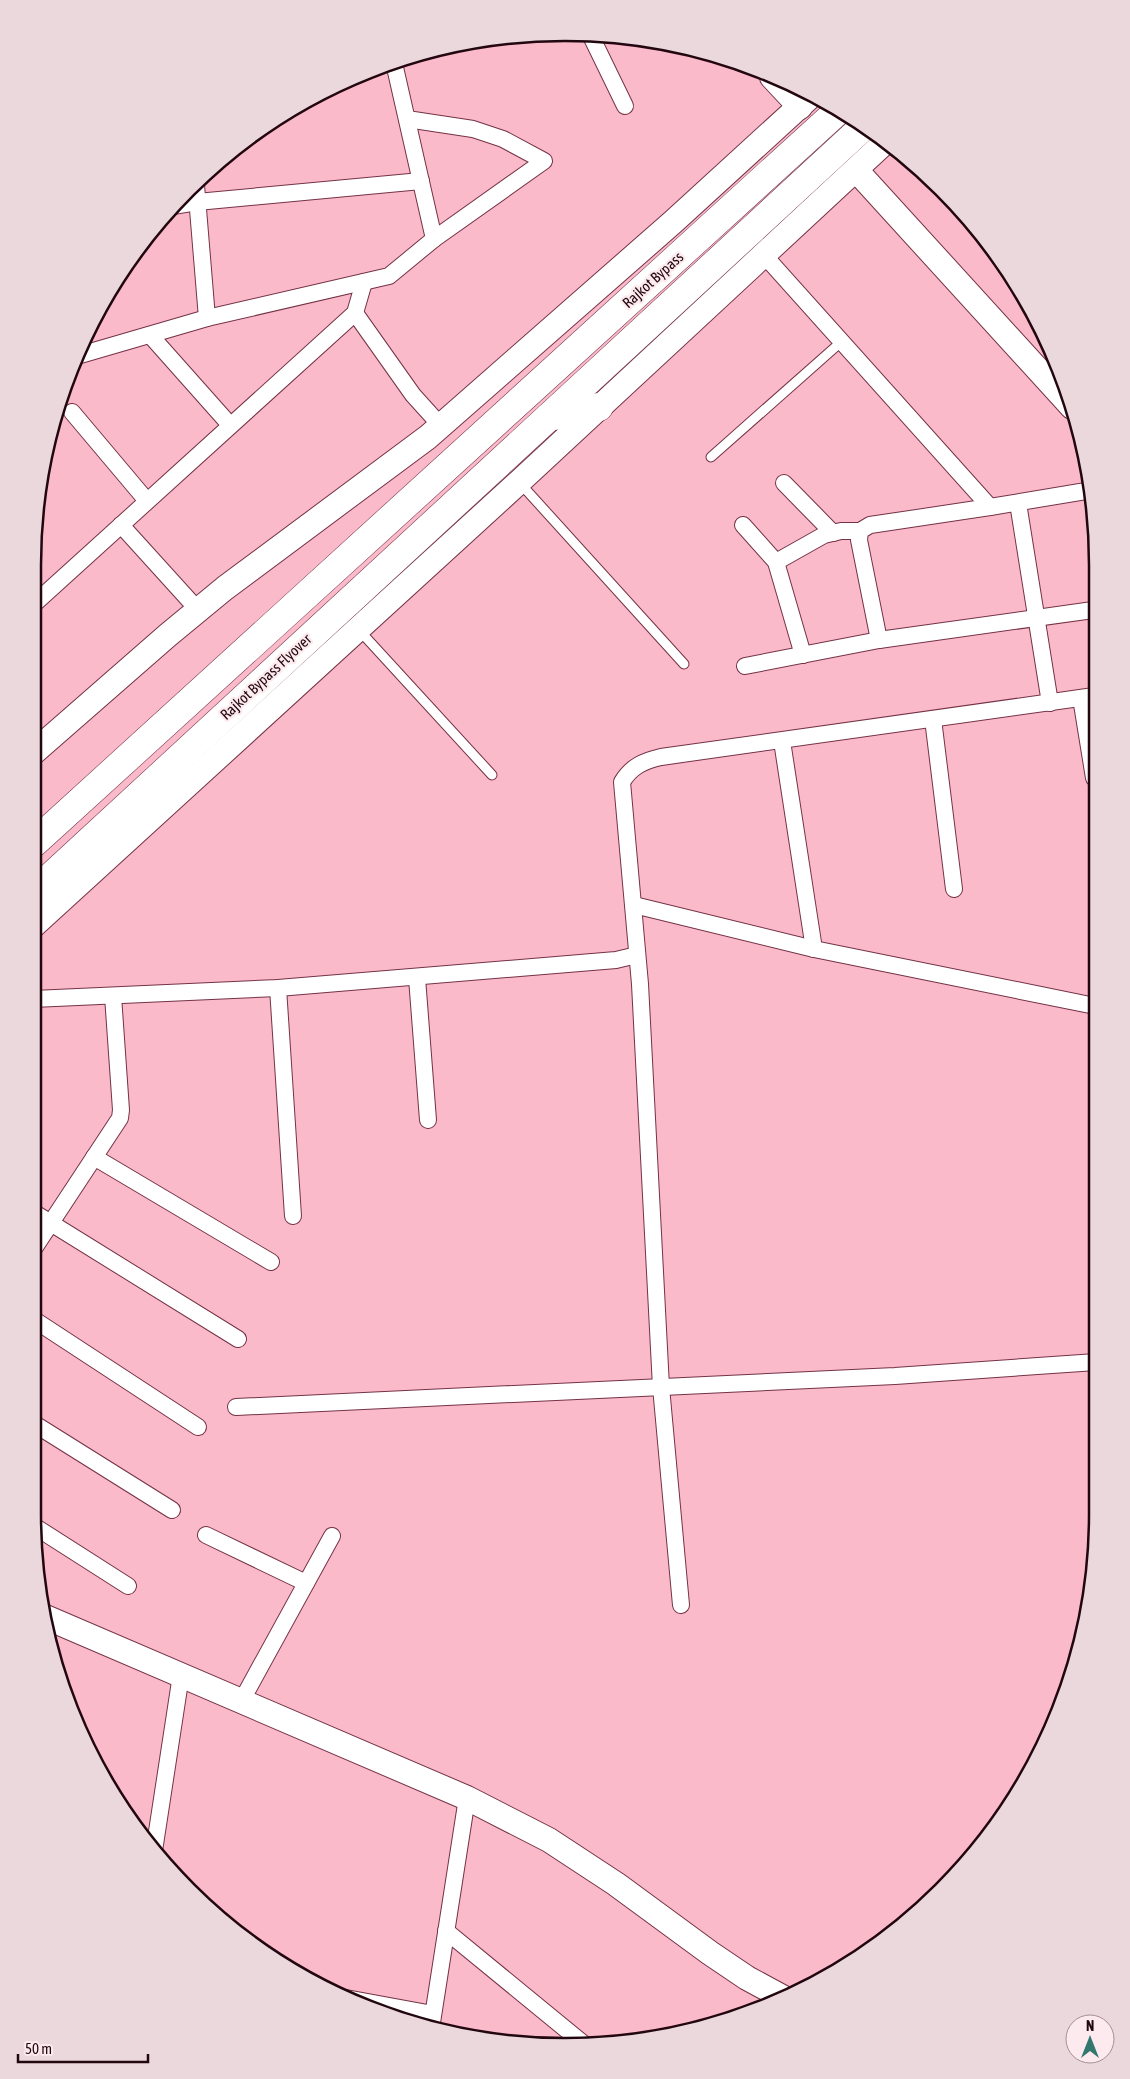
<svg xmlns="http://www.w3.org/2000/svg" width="1130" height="2079" font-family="'Asap Condensed',sans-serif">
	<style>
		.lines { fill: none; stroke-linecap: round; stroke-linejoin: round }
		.lane-casing { stroke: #743246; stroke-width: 11 }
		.street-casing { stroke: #743246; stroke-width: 18 }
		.secondary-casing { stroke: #743246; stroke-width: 26 }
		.highway-casing { stroke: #743246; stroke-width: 29 }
		.lane { stroke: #fff; stroke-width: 9 }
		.street { stroke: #fff; stroke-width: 16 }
		.secondary { stroke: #fff; stroke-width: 24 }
		.highway { stroke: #fff; stroke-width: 28 }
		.labels { text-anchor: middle; stroke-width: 4.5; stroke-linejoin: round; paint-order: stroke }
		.street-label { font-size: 15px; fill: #220710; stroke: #fceaee }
		.rim { fill: none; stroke: #220710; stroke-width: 2.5 }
	</style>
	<rect width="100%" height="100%" fill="#fbbaca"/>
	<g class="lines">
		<defs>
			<g id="lane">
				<polyline points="711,457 841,342"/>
				<polyline points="519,482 684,664"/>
				<polyline points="359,630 492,775"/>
			</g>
			<g id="street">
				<polyline points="591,36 625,106"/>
				<polyline points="394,63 434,239"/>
				<polyline points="196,185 207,318"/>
				<polyline points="173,206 197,202 421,181"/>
				<polyline points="763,254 990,507 1092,490"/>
				<polyline points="355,313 413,395 441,426"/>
				<polyline points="150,335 230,425"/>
				<polyline points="80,355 207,318 389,276 434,239 544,161 503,139 473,129 407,119"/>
				<polyline points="72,412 147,501"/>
				<polyline points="784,483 833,533"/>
				<polyline points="1018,503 1050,703"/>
				<polyline points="121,525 198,610"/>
				<polyline points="743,525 776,562 803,655"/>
				<polyline points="776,562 824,535 841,531 860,531"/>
				<polyline points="34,604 355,313 364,282"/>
				<polyline points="879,640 859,540 860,531 870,525 990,507"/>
				<polyline points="745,666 879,640 1093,610"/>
				<polyline points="1081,698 1094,778"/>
				<polyline points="933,719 954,889"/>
				<polyline points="782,741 814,949"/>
				<polyline points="634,905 814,949 1095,1006"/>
				<polyline points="417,978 428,1120"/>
				<polyline points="278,988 293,1216"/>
				<polyline points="33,999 278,988 616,960 637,955"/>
				<polyline points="94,1157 271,1262"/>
				<polyline points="33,1212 238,1339"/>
				<polyline points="33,1250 120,1118 121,1110 113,996"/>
				<polyline points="33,1319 198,1427"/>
				<polyline points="236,1407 895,1376 1096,1362"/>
				<polyline points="33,1423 172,1510"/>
				<polyline points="34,1526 128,1586"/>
				<polyline points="206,1535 306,1583"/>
				<path d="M681,1605L661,1387L640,984L622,782C631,767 643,761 661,757L1094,696"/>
				<polyline points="242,1700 332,1536"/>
				<polyline points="154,1851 181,1675"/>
				<polyline points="446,1931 585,2045"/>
				<polyline points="346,1998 433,2014"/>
				<polyline points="431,2029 467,1798"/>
			</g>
			<g id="secondary">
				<polyline points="772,77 800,107"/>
				<polyline points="856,170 1072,407"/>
				<polyline points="33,753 168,635 225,588 428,437 673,222 812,95"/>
				<polyline points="33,926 519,482 883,144"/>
				<polyline points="43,1616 467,1798 549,1840 616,1884 710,1953 747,1978 784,1998"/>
			</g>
			<g id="highway">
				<polyline points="549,417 599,407"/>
				<path d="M33,844C301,598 571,355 839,110"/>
				<polyline points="33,893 862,128"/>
			</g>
		</defs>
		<use href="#lane" class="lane-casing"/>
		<use href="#street" class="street-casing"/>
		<use href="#secondary" class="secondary-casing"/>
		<use href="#highway" class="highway-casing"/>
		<use href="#lane" class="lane"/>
		<use href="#street" class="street"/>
		<use href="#secondary" class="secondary"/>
		<use href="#highway" class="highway"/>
	</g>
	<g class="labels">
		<g class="street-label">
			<text transform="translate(653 280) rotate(-42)" y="5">Rajkot Bypass</text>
			<text transform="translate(266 677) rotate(-43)" y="5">Rajkot Bypass Flyover</text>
		</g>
	</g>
	<path d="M0 0H1130V2079H0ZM565 41H565A524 524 0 0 1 1089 565V1514A524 524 0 0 1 565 2038H565A524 524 0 0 1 41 1514V565A524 524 0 0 1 565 41Z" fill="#ebd8dc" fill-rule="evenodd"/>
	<path class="rim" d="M565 41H565A524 524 0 0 1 1089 565V1514A524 524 0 0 1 565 2038H565A524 524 0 0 1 41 1514V565A524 524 0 0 1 565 41Z"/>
	<g transform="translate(1090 2039)"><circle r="24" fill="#fceaee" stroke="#a58f95"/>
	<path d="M0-4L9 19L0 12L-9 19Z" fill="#32786f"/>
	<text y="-8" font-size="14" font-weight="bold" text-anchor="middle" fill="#220710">N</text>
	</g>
	<path d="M18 2054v8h130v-8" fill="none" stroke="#220710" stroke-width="2.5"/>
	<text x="25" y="2054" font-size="15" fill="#220710" stroke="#fceaee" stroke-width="4" paint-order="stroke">50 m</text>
</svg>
